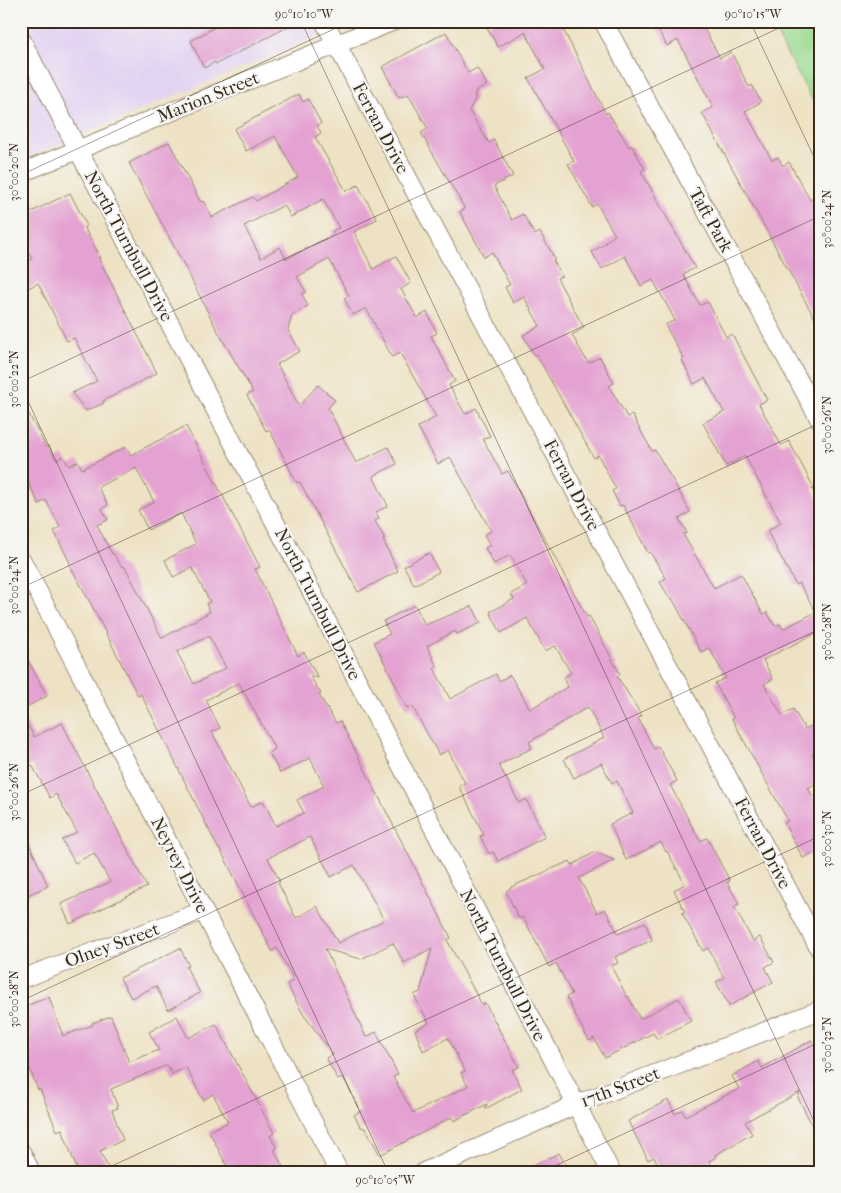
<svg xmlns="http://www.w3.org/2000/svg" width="841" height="1193" font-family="'IM FELL French Canon',serif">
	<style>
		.built { fill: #e3d3f2 }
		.green { fill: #9ad98f; stroke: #6a8256 }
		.building { fill: #e4a2d2; fill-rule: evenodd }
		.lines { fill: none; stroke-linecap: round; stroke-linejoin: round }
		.minor-casing { stroke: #948671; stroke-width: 20 }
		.minor { stroke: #fff; stroke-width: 18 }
		.ticks { fill: none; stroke: #3b2a1e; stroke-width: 1; stroke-opacity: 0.45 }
		.labels { text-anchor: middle; stroke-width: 4.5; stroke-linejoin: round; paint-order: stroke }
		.street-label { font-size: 18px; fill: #3b2a1e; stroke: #f6f6f2 }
		.neatline { fill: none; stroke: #3b2a1e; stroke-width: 2 }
		.ticks-label { font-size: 12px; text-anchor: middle; fill: #3b2a1e }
	</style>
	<rect width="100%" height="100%" fill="#f6f6f2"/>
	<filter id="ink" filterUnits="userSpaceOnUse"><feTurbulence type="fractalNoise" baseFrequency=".02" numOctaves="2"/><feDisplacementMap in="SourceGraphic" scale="10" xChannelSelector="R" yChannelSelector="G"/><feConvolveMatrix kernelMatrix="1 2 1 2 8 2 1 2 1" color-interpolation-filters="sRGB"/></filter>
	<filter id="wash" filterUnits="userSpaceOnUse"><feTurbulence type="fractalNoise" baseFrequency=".0096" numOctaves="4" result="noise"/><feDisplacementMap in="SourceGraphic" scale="20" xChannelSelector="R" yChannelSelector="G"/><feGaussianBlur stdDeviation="1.12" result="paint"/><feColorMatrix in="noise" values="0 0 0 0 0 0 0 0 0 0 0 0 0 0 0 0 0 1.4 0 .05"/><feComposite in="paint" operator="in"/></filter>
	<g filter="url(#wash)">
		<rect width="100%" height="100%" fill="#eee2c4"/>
		<polygon class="built" points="21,21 355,21 21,160"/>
		<polygon class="green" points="769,21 820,21 820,114"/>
		<g id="blocks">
			<g class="building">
				<polygon points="225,21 299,21 216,64 215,62 204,68 191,41"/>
				<polygon points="495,21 559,21 606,114 608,112 629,147 632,146 645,169 641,171 695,268 683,274 700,305 708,302 726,337 732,334 767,400 759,404 781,445 789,441 814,488 812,489 820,502 820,631 763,660 773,679 764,684 782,715 793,709 805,729 815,724 820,734 820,751 812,754 820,769 820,781 808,788 820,810 820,849 803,858 784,823 788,821 732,719 734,718 715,683 726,678 709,648 701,652 672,598 670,599 660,582 666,578 650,552 648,553 623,505 620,506 612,491 616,489 598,455 594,458 536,354 534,355 523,335 540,326 524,297 513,303 505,287 510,285 492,252 484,257 460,212 465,209 421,133 428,129 408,94 399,98 382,67 446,32 468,73 477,68 487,85 475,92 475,99 469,111 489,143 494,140 513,176 494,186 512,220 523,214 535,235 540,232 555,259 553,260 562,276 557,278 584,328 572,335 588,363 600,357 614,383 609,386 627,417 632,415 652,451 655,450 675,484 690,512 679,519 687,533 683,534 714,588 741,574 763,614 767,612 775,626 780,624 783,629 816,612 799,583 796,585 767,531 781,523 745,456 726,466 703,423 724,412 705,378 694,384 682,360 684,359 665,325 675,320 653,280 641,286 625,256 602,269 592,252 605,244 606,241 615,235 597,204 592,207 568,164 574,161 528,78 545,69 525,32 498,47 486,26"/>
				<polygon points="653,21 700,21 720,58 731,52 749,87 752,85 761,102 745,111 772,160 778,157 783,166 789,162 810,200 814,197 820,207 820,328 702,113 713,107 678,40 667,46"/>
				<path d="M299,94L303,102L308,99L321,123L317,126L321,133L315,137L346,191L358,185L377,219L354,232L373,269L396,256L411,283L401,289L417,318L427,312L437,333L431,336L455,381L449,385L465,414L476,408L490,436L483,439L502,474L508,471L587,617L589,616L620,674L617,676L642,716L638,718L654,749L658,746L677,781L670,785L700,841L707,838L730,881L727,882L739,904L734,907L753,941L760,937L774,962L765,967L773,982L729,1006L716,982L724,978L708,948L703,951L682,913L685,912L674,890L685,884L667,851L666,852L661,842L626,860L610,824L633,813L617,781L612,783L601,763L574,778L564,759L604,738L588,707L529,742L532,748L499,765L519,803L526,799L545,837L498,861L493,852L489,854L480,836L484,835L459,786L465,783L448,750L439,755L412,706L407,708L390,673L374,642L390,634L383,621L415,605L425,625L472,606L481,623L457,634L455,631L427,646L437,667L434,668L450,699L496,674L499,681L510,675L530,709L568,687L563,678L571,673L555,646L545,651L527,618L501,633L490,612L514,599L511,594L527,585L510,555L494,564L485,548L490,545L484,535L491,531L450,457L438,464L418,427L436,417L400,353L392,357L366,308L353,315L344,298L349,296L329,259L297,277L306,292L302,294L308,306L292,315L288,330L300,351L277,364L299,406L318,385L335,400L328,408L356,463L388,447L397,464L373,476L388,506L376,512L379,518L375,521L385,539L383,540L398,571L358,592L300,482L297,483L269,429L266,431L247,395L253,392L217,330L183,263L129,163L169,142L200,201L204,202L212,217L253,197L256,201L298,177L275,136L246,151L234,129ZM323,199L339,228L332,231L334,234L286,259L280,247L261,258L244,226L284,205L291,217Z"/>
				<polygon points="70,193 87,226 84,227 101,258 98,257 157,373 103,401 104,403 86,411 72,393 97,381 74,338 67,341 38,283 21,292 21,265 32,259 21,239 21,217"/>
				<path d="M21,399L46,447L49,446L56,460L63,456L69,466L78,461L82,469L126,447L131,455L186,426L260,567L255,569L298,656L304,652L318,678L310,676L321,694L319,695L336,723L340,721L451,938L447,940L482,1005L485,1003L519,1067L512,1070L522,1089L485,1109L487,1104L454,1121L452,1117L380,1155L366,1129L361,1127L354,1115L361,1111L343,1077L338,1080L326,1058L333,1054L303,1014L287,984L294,980L277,948L272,951L220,849L219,850L141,694L138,696L91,604L69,564L70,563L54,531L60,527L46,500L39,504L21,469ZM136,468L154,502L138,510L148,530L181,513L196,544L165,560L173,577L192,568L210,602L206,604L210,612L162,638L125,567L121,566L113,553L112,554L97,525L108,520L102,509L108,505L98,487ZM209,636L226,668L194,684L177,652ZM239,683L275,749L269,753L280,773L310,758L324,786L297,800L304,813L276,826L263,801L251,807L212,732L220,728L206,700ZM310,837L331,877L354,865L384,920L338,943L317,906L296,918L278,883L280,882L268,858ZM393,943L404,963L432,948L420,992L414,995L429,1023L415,1030L423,1051L448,1038L465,1071L461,1073L468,1086L413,1113L393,1077L398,1074L376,1032L366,1037L325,949L361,959Z"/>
				<polygon points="429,553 439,572 414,585 404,566"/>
				<polygon points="21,647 47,696 21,710"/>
				<polygon points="21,711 34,737 62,723 147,887 70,924 61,904 110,882 94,853 75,863 62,840 77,832 56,794 50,798 32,765 21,771"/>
				<polygon points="21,826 48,886 21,898"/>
				<polygon points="595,852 614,860 579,878 597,913 605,909 618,934 645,922 652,940 615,957 618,963 611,966 627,997 628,996 640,1019 679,998 691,1021 657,1039 653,1033 605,1058 594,1038 589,1041 566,997 572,994 556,963 549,967 523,917 519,919 506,891 511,888 511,887 570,861 572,865"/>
				<polygon points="180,948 189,966 186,967 200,993 168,1010 156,986 131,998 120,978"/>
				<polygon points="49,997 63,1036 93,1025 92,1023 111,1016 129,1062 159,1050 149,1032 177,1016 188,1038 216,1024 274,1133 270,1136 277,1148 274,1150 286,1172 230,1172 209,1131 228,1122 213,1094 203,1100 186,1067 172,1074 167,1065 111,1089 118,1108 112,1110 123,1140 100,1151 110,1172 78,1172 62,1129 57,1131 40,1089 38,1090 21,1046 21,1008"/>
				<polygon points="812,1040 820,1054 820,1140 798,1098 800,1092 745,1122 752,1134 715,1155 716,1157 709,1161 715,1172 662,1172 654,1157 648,1160 628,1121 668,1100 675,1114 682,1110 685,1116 739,1089 732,1076 758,1061 762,1068"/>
				<polygon points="559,1153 569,1172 521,1172"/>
			</g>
		</g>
	</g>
	<g filter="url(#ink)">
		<use href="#blocks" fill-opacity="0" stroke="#948671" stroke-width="1"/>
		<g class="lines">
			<defs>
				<g id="minor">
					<polyline points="324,21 820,950"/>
					<polyline points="603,21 820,420"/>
					<polyline points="21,39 78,150 305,579 611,1172"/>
					<polyline points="21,173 394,21"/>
					<polyline points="21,559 339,1172"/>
					<polyline points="21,979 203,911"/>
					<polyline points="21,1152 31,1172"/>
					<polyline points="424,1172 575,1105 820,1010"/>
				</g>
			</defs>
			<use href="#minor" class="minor-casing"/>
			<use href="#minor" class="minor"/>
		</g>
	</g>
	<path class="ticks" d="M301,21L820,1134M750,21L820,170M21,175L351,21M21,382L794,21M21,386L388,1172M21,588L820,216M21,795L820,423M21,1001L820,629M99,1172L820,836M542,1172L820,1042"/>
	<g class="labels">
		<g class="street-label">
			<text transform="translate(208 97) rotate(-22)" y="6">Marion Street</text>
			<text transform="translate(381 128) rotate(62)" y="6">Ferran Drive</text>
			<text transform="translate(711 220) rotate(61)" y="6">Taft Park</text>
			<text transform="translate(129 246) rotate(62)" y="6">North Turnbull Drive</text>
			<text transform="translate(572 485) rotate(62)" y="6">Ferran Drive</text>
			<text transform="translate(318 604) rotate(63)" y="6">North Turnbull Drive</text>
			<text transform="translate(763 843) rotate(62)" y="6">Ferran Drive</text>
			<text transform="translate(180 865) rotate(63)" y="6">Neyrey Drive</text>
			<text transform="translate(112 945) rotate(-20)" y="6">Olney Street</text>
			<text transform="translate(503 965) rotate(63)" y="6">North Turnbull Drive</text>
			<text transform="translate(620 1087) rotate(-21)" y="6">17th Street</text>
		</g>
	</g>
	<rect width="841" height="1193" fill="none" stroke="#f6f6f2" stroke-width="55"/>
	<rect x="28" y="28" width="786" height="1138" class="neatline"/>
	<g class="ticks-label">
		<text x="304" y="18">90°10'10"W</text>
		<text x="753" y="18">90°10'15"W</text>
		<text transform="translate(14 172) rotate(-90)" y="4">30°00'20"N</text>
		<text transform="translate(827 219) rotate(-90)" y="4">30°00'24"N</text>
		<text transform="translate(14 379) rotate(-90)" y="4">30°00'22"N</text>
		<text transform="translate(827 425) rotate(-90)" y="4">30°00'26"N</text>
		<text transform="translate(14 585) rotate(-90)" y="4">30°00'24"N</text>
		<text transform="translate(827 632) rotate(-90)" y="4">30°00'28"N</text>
		<text transform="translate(14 792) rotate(-90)" y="4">30°00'26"N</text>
		<text transform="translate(827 839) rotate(-90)" y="4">30°00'30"N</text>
		<text transform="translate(14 999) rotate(-90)" y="4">30°00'28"N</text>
		<text transform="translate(827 1045) rotate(-90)" y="4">30°00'32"N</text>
		<text x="385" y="1184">90°10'05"W</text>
	</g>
</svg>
